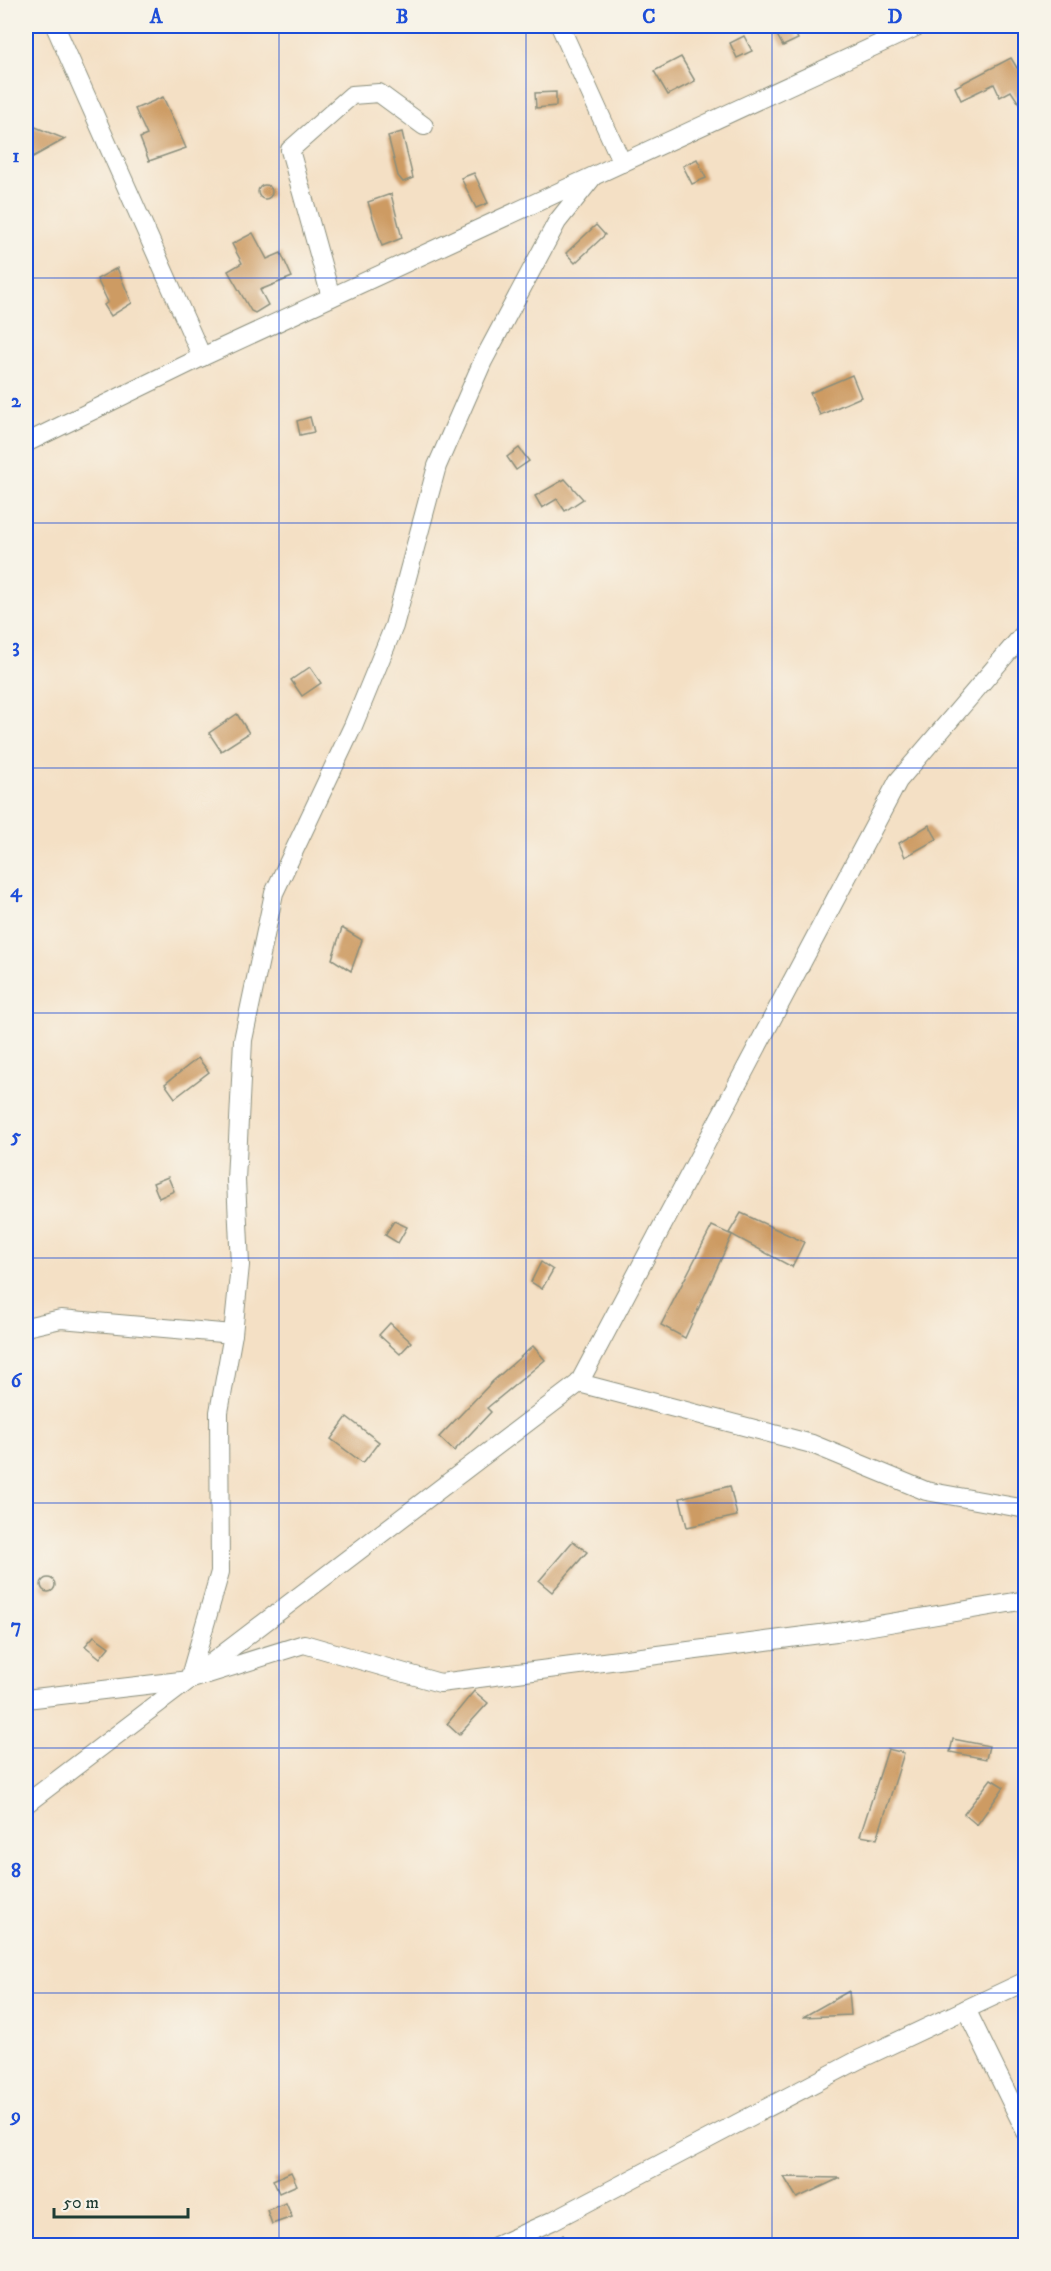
<svg xmlns="http://www.w3.org/2000/svg" width="1051" height="2271" font-family="'IM FELL DW Pica',serif">
	<style>
		.building { fill: #cd9b63 }
		.lines { fill: none; stroke-linecap: round; stroke-linejoin: round }
		.minor-casing { stroke: #8a8e7c; stroke-width: 20 }
		.path { stroke: #8a8e7c; stroke-width: 3; stroke-dasharray: 4.5 4.5; stroke-linecap: butt }
		.minor { stroke: #fff; stroke-width: 18 }
		.grid { fill: none; stroke: #1d4ed8; stroke-width: 1.5; stroke-opacity: 0.55 }
		.neatline { fill: none; stroke: #1d4ed8; stroke-width: 2 }
		.grid-label { font-size: 20px; text-anchor: middle; font-weight: bold; fill: #1d4ed8 }
	</style>
	<rect width="100%" height="100%" fill="#f7f3e8"/>
	<filter id="ink" filterUnits="userSpaceOnUse"><feTurbulence type="fractalNoise" baseFrequency=".0167" numOctaves="2"/><feDisplacementMap in="SourceGraphic" scale="12" xChannelSelector="R" yChannelSelector="G"/><feConvolveMatrix kernelMatrix="1 2 1 2 8 2 1 2 1" color-interpolation-filters="sRGB"/></filter>
	<filter id="wash" filterUnits="userSpaceOnUse"><feTurbulence type="fractalNoise" baseFrequency=".008" numOctaves="4" result="noise"/><feDisplacementMap in="SourceGraphic" scale="24" xChannelSelector="R" yChannelSelector="G"/><feGaussianBlur stdDeviation="1.35" result="paint"/><feColorMatrix in="noise" values="0 0 0 0 0 0 0 0 0 0 0 0 0 0 0 0 0 1.4 0 .05"/><feComposite in="paint" operator="in"/></filter>
	<g filter="url(#wash)">
		<rect width="100%" height="100%" fill="#f4e0c5"/>
		<g id="blocks">
			<g class="building">
				<polygon points="772,26 791,26 798,39 783,46"/>
				<polygon points="744,36 752,51 737,58 730,43"/>
				<polygon points="681,57 695,81 668,95 654,71"/>
				<polygon points="1011,58 1017,68 1026,63 1026,114 1011,91 1000,97 994,84 961,100 955,87"/>
				<polygon points="556,92 556,106 536,108 535,93"/>
				<polygon points="163,97 186,148 149,161 140,138 147,135 135,109"/>
				<polygon points="28,124 65,139 33,157"/>
				<polygon points="402,132 413,178 403,182 398,176 388,136"/>
				<polygon points="697,159 706,178 692,184 683,166"/>
				<polygon points="474,173 488,203 476,208 461,178"/>
				<circle cx="265" cy="192" r="7"/>
				<polygon points="391,194 402,238 382,246 368,202"/>
				<polygon points="596,225 605,235 575,263 566,253"/>
				<polygon points="253,233 267,259 281,253 292,277 260,290 268,305 255,313 251,311 228,271 242,263 232,244"/>
				<polygon points="117,268 132,303 111,316 104,305 108,302 97,279"/>
				<polygon points="852,375 861,397 820,415 810,393"/>
				<polygon points="310,417 314,432 300,435 297,421"/>
				<polygon points="519,448 529,461 516,470 507,457"/>
				<polygon points="565,479 583,499 565,511 557,499 542,508 535,496"/>
				<polygon points="310,667 321,683 302,696 291,680"/>
				<polygon points="237,714 249,733 221,751 209,733"/>
				<polygon points="929,825 937,839 905,857 899,843"/>
				<polygon points="342,928 362,940 351,971 332,959"/>
				<polygon points="198,1058 209,1072 175,1098 165,1084"/>
				<polygon points="168,1177 174,1191 159,1198 153,1183"/>
				<polygon points="741,1213 804,1242 792,1267 729,1233"/>
				<polygon points="394,1221 407,1227 398,1243 385,1235"/>
				<polygon points="712,1226 732,1235 685,1338 661,1325"/>
				<polygon points="541,1262 553,1270 542,1289 531,1282"/>
				<polygon points="390,1323 411,1342 400,1354 379,1335"/>
				<polygon points="533,1346 545,1360 487,1408 491,1412 454,1451 439,1437 493,1381"/>
				<polygon points="347,1417 379,1442 363,1463 331,1439"/>
				<polygon points="730,1486 737,1516 687,1527 680,1498"/>
				<polygon points="573,1541 587,1552 552,1592 539,1581"/>
				<circle cx="48" cy="1585" r="7"/>
				<polygon points="94,1636 109,1647 100,1658 85,1646"/>
				<polygon points="474,1691 488,1703 459,1735 447,1724"/>
				<polygon points="953,1739 989,1746 986,1759 950,1752"/>
				<polygon points="888,1749 904,1753 877,1839 860,1836"/>
				<polygon points="991,1779 1004,1787 977,1825 964,1814"/>
				<polygon points="849,1991 851,2015 803,2017"/>
				<polygon points="291,2172 297,2185 279,2193 273,2180"/>
				<polygon points="784,2177 840,2178 797,2198"/>
				<polygon points="286,2203 292,2217 272,2224 267,2210"/>
			</g>
		</g>
	</g>
	<g filter="url(#ink)">
		<use href="#blocks" fill-opacity="0" stroke="#8a8e7c" stroke-width="1.5"/>
		<g class="lines">
			<defs>
				<g id="minor">
					<polyline points="55,26 202,357"/>
					<polyline points="560,26 622,163"/>
					<polyline points="331,297 290,150 352,95 379,93 424,126"/>
					<polyline points="26,443 202,357 918,26"/>
					<polyline points="26,1327 61,1319 233,1334 219,1412 220,1572 189,1680"/>
					<polyline points="233,1334 240,1265 236,1180 243,1040 274,893 353,726 394,626 437,466 483,361 557,222 592,178"/>
					<polyline points="579,1383 898,781 1026,631"/>
					<polyline points="26,1699 189,1680 304,1644 440,1683 836,1632 1026,1600"/>
					<polyline points="26,1804 579,1383 812,1444 926,1491 1026,1509"/>
					<polyline points="966,2009 1026,2132"/>
					<polyline points="496,2246 552,2221 858,2060 1026,1981"/>
				</g>
			</defs>
			<use href="#minor" class="minor-casing"/>
			<polyline class="path" points="562,2235 570,2246"/>
			<use href="#minor" class="minor"/>
		</g>
	</g>
	<path class="grid" d="M279,26V2246M526,26V2246M772,26V2246M26,278H1026M26,523H1026M26,768H1026M26,1013H1026M26,1258H1026M26,1503H1026M26,1748H1026M26,1993H1026"/>
	<rect width="1051" height="2271" fill="none" stroke="#f7f3e8" stroke-width="66"/>
	<path d="M54 2208v9h134v-9" fill="none" stroke="#1f3d34" stroke-width="3"/>
	<text x="63" y="2208" font-size="18" fill="#1f3d34" stroke="#f7f3e8" stroke-width="4.5" paint-order="stroke">50 m</text>
	<rect x="33" y="33" width="985" height="2205" class="neatline"/>
	<g class="grid-label">
		<text x="156" y="23">A</text>
		<text x="402" y="23">B</text>
		<text x="649" y="23">C</text>
		<text x="895" y="23">D</text>
		<text x="16" y="162">1</text>
		<text x="16" y="407">2</text>
		<text x="16" y="652">3</text>
		<text x="16" y="897">4</text>
		<text x="16" y="1142">5</text>
		<text x="16" y="1387">6</text>
		<text x="16" y="1632">7</text>
		<text x="16" y="1877">8</text>
		<text x="16" y="2122">9</text>
	</g>
</svg>
